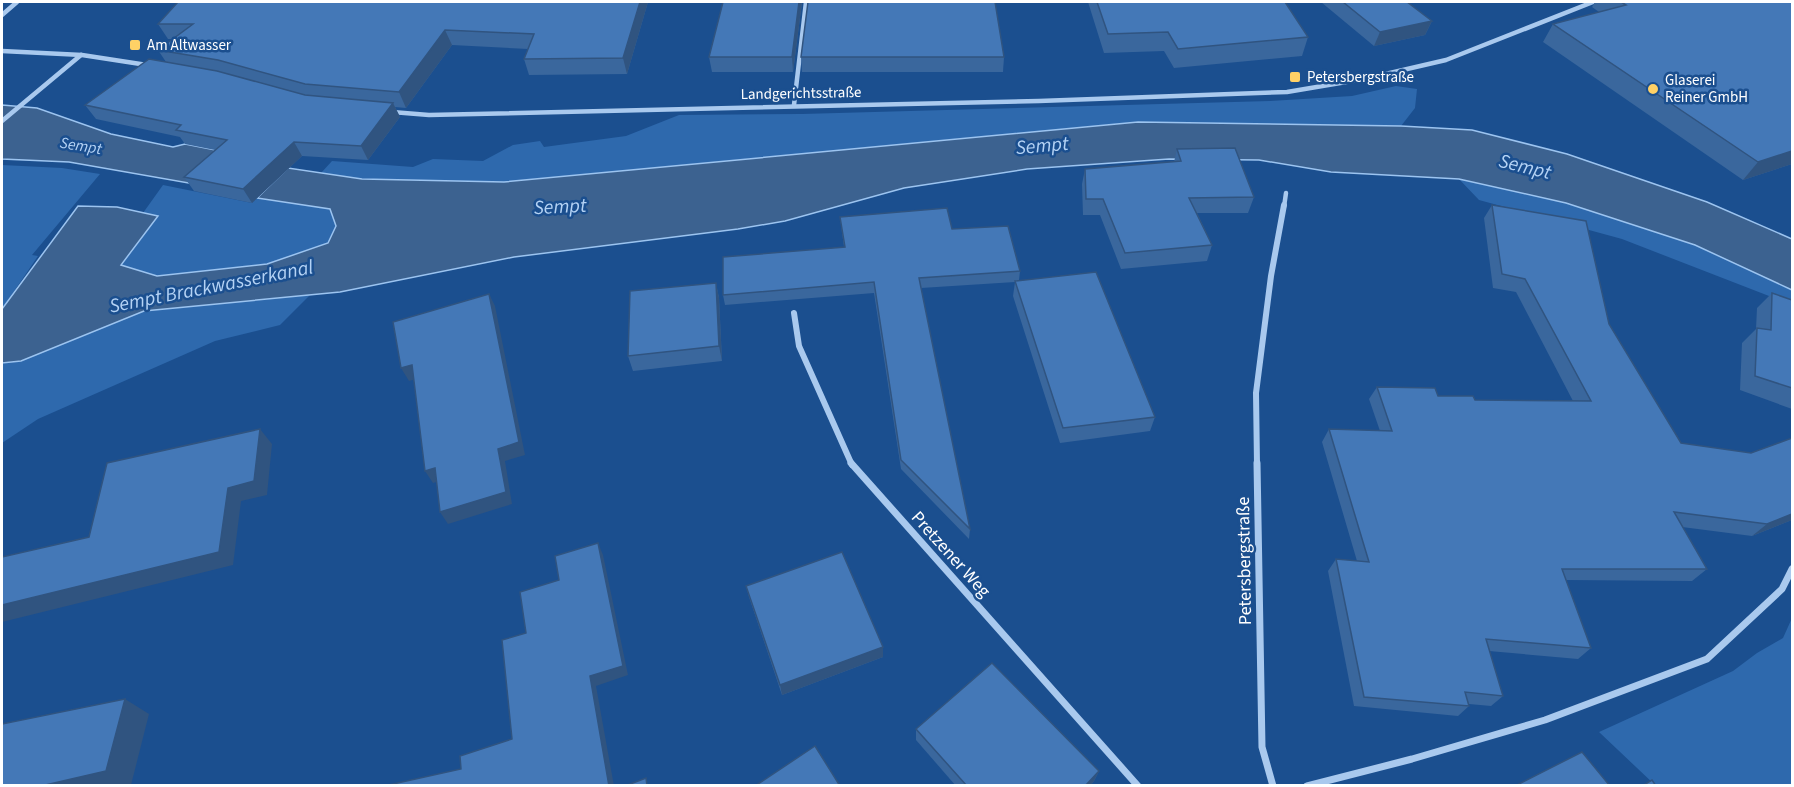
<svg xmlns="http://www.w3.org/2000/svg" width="1794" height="787" font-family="'Source Sans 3',sans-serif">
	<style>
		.green { fill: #2e69ad }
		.water { fill: #3c6290; stroke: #9cc4f0; stroke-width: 1.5 }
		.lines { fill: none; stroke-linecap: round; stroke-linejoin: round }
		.street-far2 { stroke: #a9c9ee; stroke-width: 4.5 }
		.street-far1 { stroke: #a9c9ee; stroke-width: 6 }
		.street { stroke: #a9c9ee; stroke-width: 7 }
		.wall { fill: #3a679d }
		.shaded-wall { fill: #305480 }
		.building { fill: #4478b7; stroke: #305480; stroke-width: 1.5 }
		.poi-dot { fill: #ffd166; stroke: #1b4f8f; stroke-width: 2 }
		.labels { text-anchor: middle; stroke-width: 5; stroke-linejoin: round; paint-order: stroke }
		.far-poi-label { font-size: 15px; fill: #fff; stroke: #1b4f8f; text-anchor: start }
		.far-street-label { font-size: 15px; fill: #fff; stroke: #1b4f8f }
		.far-water-label { font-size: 16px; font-style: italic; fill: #b5d3f5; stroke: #1b4f8f }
		.street-label { font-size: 18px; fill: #fff; stroke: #1b4f8f }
		.water-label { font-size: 20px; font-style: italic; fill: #b5d3f5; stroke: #1b4f8f }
	</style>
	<rect width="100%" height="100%" fill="#1b4f8f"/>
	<g class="green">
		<polygon points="1396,86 1417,89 1415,108 1401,126 1138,122 504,182 362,179 321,173 332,161 413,167 433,159 483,161 513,145 540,141 544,147 626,136 679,115 802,114 1270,101 1352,96"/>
		<polygon points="2,165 62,168 100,174 32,255 38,256 2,309"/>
		<polygon points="1459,179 1566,203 1695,245 1792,290 1792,305 1622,239 1479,200"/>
		<polygon points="163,185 252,203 257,198 330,209 336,226 328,243 267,264 157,276 121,265 158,216 143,213"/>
		<polygon points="310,295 280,325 215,341 38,419 2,443 2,363 21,361 144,311"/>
		<polygon points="1792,618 1792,785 1655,785 1599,732 1733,671 1757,653 1783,638"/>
	</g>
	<g class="water">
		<polygon points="2,105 37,108 111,134 173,147 185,144 246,156 200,185 69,162 2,159"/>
		<polygon points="1138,122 1401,126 1472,130 1567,154 1707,202 1792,239 1792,290 1695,245 1566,203 1459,179 1331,172 1259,160 1169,159 1027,169 904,188 785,221 738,229 514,257 340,292 144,311 21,361 2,363 2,309 78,206 117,207 158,216 121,265 157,276 267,264 328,243 336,226 330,209 257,198 288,168 362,179 504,182"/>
	</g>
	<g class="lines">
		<g class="street-far2">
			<polyline points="2,15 17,2"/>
			<polyline points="2,51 82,55 147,65"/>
			<polyline points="794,105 806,2"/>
			<polyline points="392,112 429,115 1039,101 1287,92 1364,79 1446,60 1593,2"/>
			<polyline points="2,121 81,55"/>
			<polyline points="1284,207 1286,193"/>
		</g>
		<g class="street-far1">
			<polyline points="794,313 799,346 852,465"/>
			<polyline points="1257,465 1256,393 1271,276 1284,205"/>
		</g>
		<g class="street">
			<polyline points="851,463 1138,786"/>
			<polyline points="1257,463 1262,747 1273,786"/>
			<polyline points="1307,786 1412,759 1545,720 1707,659 1782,589 1792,569"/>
		</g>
	</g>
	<g class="wall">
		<polygon points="178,2 648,2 627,74 529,75 524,59 528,49 452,45 406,108 395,107 400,117 368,160 302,156 252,203 194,191 184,177 215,150 185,144 180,137 96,119 85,105 166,62 158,50 172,39 168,39 158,24"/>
		<polygon points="723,2 802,2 793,72 712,72 709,57"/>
		<polygon points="1088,2 1285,2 1308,37 1302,56 1174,68 1164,51 1104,53"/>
		<polygon points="1321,2 1407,2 1432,21 1425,35 1374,46"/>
		<polygon points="1595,2 1792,2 1792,164 1743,180 1543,42 1553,24 1599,12 1592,7"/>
		<polygon points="801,57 1004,57 1003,72 802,72"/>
		<polygon points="1177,149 1254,197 1248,213 1197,213 1212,245 1207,261 1121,269 1100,215 1083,215 1082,184 1085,169 1174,162"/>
		<polygon points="1492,205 1609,324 1681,443 1792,520 1752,536 1682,527 1707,569 1692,581 1566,580 1591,648 1578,659 1489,651 1503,696 1491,706 1469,704 1469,706 1458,716 1354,706 1328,571 1336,559 1357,561 1322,442 1329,429 1380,431 1369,399 1377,387 1438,396 1475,400 1573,401 1516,292 1493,288 1484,218"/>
		<polygon points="840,217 952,229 1020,271 1019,280 1155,417 1150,431 1060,443 1013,296 1015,282 921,288 970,529 969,539 901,469 874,293 725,305 723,295 844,247"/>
		<polygon points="716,283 719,298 722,361 633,371 628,356"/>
		<polygon points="1772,293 1792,300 1792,409 1740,390 1742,343 1756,329 1757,308"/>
		<polygon points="746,586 883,657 782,695 749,597"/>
		<polygon points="916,729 1099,771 1094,781 1090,786 956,786 916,740"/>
	</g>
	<g class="shaded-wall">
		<polygon points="640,2 648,2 627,74 623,58"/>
		<polygon points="799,2 802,2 793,72 792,57"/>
		<polygon points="1432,21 1425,35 1374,46 1380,32"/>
		<polygon points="445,30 452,45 406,108 399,92"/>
		<polygon points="393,103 400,117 368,160 361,146"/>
		<polygon points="294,142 302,156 252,203 243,189"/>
		<polygon points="1792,151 1792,164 1743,180 1758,162"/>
		<polygon points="716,283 719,298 722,361 719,346"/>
		<polygon points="489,294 495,306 525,455 505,461 512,504 448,524 440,512 498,449"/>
		<polygon points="412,365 419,378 409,381 401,368"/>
		<polygon points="260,429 272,444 267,495 241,501 233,565 2,622 2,605"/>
		<polygon points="435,468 443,480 433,483 425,471"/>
		<polygon points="1792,514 1792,520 1752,536 1767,524"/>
		<polygon points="598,543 603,555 628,675 596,686 614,786 609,786 590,676"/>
		<polygon points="883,647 883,657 782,695 780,685"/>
		<polygon points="125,699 149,714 131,785 41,786"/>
		<polygon points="1099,771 1094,781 1090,786 1085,786"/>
	</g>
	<g class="building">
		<polygon points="178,2 640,2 623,58 524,59 534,34 445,30 399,92 305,84 218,60 158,50 193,24 158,24"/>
		<polygon points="723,2 799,2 792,57 709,57"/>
		<polygon points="808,2 995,2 1004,57 801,57"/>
		<polygon points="1097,2 1285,2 1308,37 1178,49 1168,32 1108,34"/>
		<polygon points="1343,2 1407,2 1432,21 1380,32"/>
		<polygon points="1621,2 1792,2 1792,151 1758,162 1553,24 1626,5"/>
		<polygon points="149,59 217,71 305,95 393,103 361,146 294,142 243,189 184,177 227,140 176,130 181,125 85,105"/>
		<polygon points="1235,148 1254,197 1189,198 1212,245 1125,253 1103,199 1086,199 1085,169 1181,161 1177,149"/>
		<polygon points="1492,205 1586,221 1609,324 1681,443 1751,453 1792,438 1792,514 1767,524 1674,512 1707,569 1562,569 1591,648 1486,639 1503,696 1465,692 1469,706 1364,697 1336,559 1369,562 1329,429 1392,431 1377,387 1435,388 1438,396 1473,396 1475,400 1591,401 1525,279 1502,274"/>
		<polygon points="947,208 952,229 1008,226 1020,271 919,278 970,529 901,460 874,282 723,295 723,257 845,247 840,217"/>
		<polygon points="1096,272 1155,417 1063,428 1015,281"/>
		<polygon points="716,283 719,346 628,356 630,291"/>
		<polygon points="1772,293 1792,300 1792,388 1755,376 1757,328 1771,330"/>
		<polygon points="489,294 519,442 498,449 506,492 440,512 435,468 425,471 412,365 401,368 393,322"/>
		<polygon points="260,429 254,481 228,488 219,552 2,605 2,557 89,537 107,463"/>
		<polygon points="598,543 623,666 590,676 609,786 384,786 461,769 460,756 512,739 502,640 526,633 520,592 559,580 555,556"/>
		<polygon points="842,552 883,647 780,685 746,586"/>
		<polygon points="992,663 1099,771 1085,786 967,786 916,729"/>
		<polygon points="125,699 106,771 41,786 2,786 2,724"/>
		<polygon points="815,746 840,786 755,786"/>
		<polygon points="1582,752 1610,786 1515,786"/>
		<polygon points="646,778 647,786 625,786"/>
		<polygon points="1652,780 1656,786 1642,786"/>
	</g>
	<g class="poi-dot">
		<rect x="129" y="39" width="12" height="12" rx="3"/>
		<rect x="1289" y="71" width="12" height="12" rx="3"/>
		<circle cx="1653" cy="89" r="6"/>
	</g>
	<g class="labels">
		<g class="far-poi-label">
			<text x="147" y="50">Am Altwasser</text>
			<text x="1307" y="82">Petersbergstraße</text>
			<text x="1665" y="85">Glaserei<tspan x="1665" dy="17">Reiner GmbH</tspan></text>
		</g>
		<g class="far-street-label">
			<text transform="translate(801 93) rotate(-1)" y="5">Landgerichtsstraße</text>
		</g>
		<g class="far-water-label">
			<text transform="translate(81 145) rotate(9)" y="6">Sempt</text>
		</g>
		<g class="street-label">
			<text transform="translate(951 554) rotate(48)" y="6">Pretzener Weg</text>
			<text transform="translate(1244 561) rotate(-91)" y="6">Petersbergstraße</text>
		</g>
		<g class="water-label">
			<text transform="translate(1042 145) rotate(-5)" y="7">Sempt</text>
			<text transform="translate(1525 166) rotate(14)" y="7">Sempt</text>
			<text transform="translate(560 206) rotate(-3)" y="7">Sempt</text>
			<text transform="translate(211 286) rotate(-11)" y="7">Sempt Brackwasserkanal</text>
		</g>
	</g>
	<rect width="1794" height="787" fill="none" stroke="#ffffff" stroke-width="6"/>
</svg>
